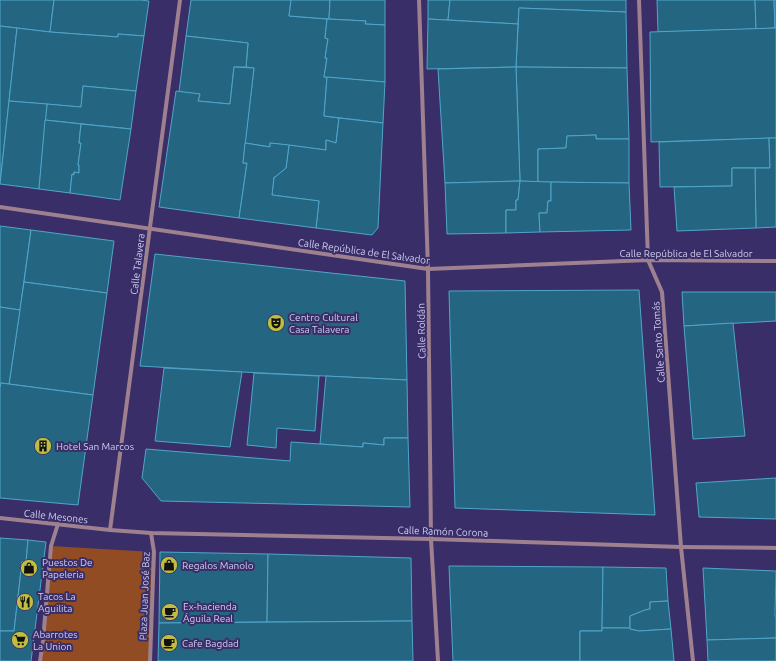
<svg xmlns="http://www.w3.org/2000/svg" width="776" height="661" font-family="Ubuntu,sans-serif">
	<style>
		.green { fill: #914c23 }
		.building { fill: #246681; stroke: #51a5ca }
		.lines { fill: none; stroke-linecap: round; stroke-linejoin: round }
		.street { stroke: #9f808e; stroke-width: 4 }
		.labels { text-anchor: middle; stroke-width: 4; stroke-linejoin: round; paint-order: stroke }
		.street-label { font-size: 10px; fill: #d1cef1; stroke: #392e68 }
		.poi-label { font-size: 10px; fill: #d1cef1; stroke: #392e68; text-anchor: start }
	</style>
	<rect width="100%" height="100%" fill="#392e68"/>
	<polygon class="green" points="51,546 154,552 150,661 40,661"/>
	<g class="building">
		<polygon points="0,0 54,0 50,32 0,26"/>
		<polygon points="54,0 141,0 149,1 144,36 118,34 118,37 50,32"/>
		<polygon points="191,0 291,0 289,16 327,19 325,38 328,39 325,58 327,58 324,77 327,77 324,116 339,118 336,143 326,140 326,150 270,143 270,147 245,143 254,68 246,67 248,43 186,36"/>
		<polygon points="291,0 330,0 329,19 289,16"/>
		<polygon points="330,0 385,0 385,25 365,24 366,21 329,19"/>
		<polygon points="428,0 450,0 448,20 428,19"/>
		<polygon points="450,0 626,0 626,12 519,8 518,24 448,20"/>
		<polygon points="657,0 755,0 756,29 658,32"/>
		<polygon points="755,0 774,0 775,28 756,29"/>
		<polygon points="774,0 776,0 776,28 775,28"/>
		<polygon points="519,8 626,12 627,68 516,67"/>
		<polygon points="327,19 366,21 365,24 385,25 385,82 324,77 327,58 325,58 328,39 325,38"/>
		<polygon points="428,19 518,24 516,67 427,69"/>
		<polygon points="0,26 17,28 0,184"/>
		<polygon points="17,28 50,32 118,37 118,34 144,36 136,91 83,86 81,107 9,101"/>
		<polygon points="775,28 776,28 776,138 651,142 650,32"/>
		<polygon points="186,36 248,43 246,67 234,67 230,104 198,101 200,94 179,92"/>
		<polygon points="234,67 254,68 243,163 247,163 239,218 159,207 176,91 200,94 198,101 230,104"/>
		<polygon points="516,67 627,68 629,139 596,139 596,135 567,136 566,148 538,149 538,182 520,181"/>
		<polygon points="516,67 520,181 445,183 438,69"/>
		<polygon points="327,77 385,82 383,123 324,116"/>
		<polygon points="83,86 136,91 131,129 45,120 47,104 81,107"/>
		<polygon points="9,101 47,104 39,189 0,184"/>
		<polygon points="339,118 383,123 378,228 372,235 316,228 319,201 272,195 274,177 275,177 286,168 289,145 326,150 326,140 336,143"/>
		<polygon points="45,120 81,124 79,143 81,143 78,165 79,165 79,173 74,172 74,175 72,174 70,193 39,189"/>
		<polygon points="81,124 131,129 120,200 70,193 72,174 74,175 74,172 79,173 79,165 78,165 81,143 79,143"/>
		<polygon points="596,135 596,139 629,139 629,183 538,182 538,149 566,148 567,136"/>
		<polygon points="769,138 770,168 732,168 732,186 660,187 659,142"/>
		<polygon points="769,138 776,138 776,227 756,228 755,168 770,168"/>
		<polygon points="245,143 270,147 270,143 289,145 286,168 275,177 274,177 272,195 319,201 316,228 239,218 247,163 243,163"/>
		<polygon points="732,168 755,168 756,228 677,231 674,187 732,186"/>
		<polygon points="520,181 518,200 516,200 516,210 506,210 506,233 447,234 445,183"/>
		<polygon points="520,181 551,182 551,201 548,201 547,213 539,213 540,232 506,233 506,210 516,210 516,200 518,200"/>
		<polygon points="551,182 629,183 631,230 540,232 539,213 547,213 548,201 551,201"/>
		<polygon points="0,226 31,230 20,310 0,307"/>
		<polygon points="31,230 114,241 107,293 24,282"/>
		<polygon points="155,254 405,281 407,380 242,372 140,366"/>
		<polygon points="24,282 107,293 93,395 9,384"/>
		<polygon points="639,290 655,515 455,508 449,291"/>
		<polygon points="682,292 776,292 776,321 684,326"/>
		<polygon points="0,307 20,310 9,384 1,383 0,388"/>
		<polygon points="733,323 745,436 693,439 684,326"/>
		<polygon points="164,368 242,372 230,447 155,441"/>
		<polygon points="254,373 319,376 315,431 277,428 276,448 247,445"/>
		<polygon points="326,376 407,380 408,438 384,438 384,445 363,443 363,447 320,444"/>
		<polygon points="1,383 93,395 78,505 0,498 0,388"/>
		<polygon points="384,438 408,438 410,507 161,501 142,478 146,449 290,461 291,442 363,447 363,443 384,445"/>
		<polygon points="776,478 776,519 699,517 696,483"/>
		<polygon points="0,538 28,540 26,562 22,562 14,631 0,631"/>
		<polygon points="28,540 46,542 31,661 0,661 0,631 14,631 22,562 26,562"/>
		<polygon points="160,552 268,554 267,622 159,623"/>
		<polygon points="268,554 411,558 412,621 267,622"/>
		<polygon points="449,566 603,567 602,631 580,631 580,661 453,661"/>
		<polygon points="603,567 666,568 668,601 650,602 650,609 645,610 630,616 630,628 602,628"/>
		<polygon points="703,568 776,571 775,616 776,616 776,638 707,640"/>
		<polygon points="668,601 671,629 639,631 630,629 630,616 645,610 650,609 650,602"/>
		<polygon points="412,621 413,661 158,661 159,623"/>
		<polygon points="602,628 630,628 630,629 639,631 671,629 674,661 580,661 580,631 602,631"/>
		<polygon points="776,638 776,661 708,661 707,640"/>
	</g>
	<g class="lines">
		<g class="street">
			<polyline points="419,0 428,269 431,539 438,661"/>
			<polyline points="639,0 648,260 662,292 681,547 693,661"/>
			<polyline points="0,207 428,269 648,260 776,261"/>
			<polyline points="0,518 110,530 151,533 431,539 681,547 776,548"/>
			<polyline points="110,530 180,0"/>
			<polyline points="40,661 43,641 51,546 58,524"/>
			<polyline points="150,661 154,552 151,533"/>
		</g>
	</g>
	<defs>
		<symbol id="theatre-disc" viewBox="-11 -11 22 22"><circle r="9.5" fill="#bfbe41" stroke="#392e68"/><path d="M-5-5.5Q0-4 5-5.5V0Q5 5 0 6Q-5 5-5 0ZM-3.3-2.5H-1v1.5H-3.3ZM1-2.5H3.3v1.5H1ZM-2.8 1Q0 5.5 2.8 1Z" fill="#111"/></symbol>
		<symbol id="building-disc" viewBox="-11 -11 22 22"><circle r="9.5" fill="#bfbe41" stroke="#392e68"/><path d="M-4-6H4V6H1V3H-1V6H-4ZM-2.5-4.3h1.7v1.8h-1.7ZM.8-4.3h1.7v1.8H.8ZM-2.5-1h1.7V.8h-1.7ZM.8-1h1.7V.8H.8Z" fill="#111"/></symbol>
		<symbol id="shop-disc" viewBox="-11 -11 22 22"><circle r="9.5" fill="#bfbe41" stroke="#392e68"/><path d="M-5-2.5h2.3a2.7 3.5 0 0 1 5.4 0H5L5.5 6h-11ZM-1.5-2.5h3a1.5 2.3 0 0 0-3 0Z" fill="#111"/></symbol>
		<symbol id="restaurant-disc" viewBox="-11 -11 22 22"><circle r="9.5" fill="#bfbe41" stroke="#392e68"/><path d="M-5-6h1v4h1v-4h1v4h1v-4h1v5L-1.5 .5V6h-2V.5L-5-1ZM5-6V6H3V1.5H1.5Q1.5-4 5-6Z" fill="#111"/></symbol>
		<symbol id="cafe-disc" viewBox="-11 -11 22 22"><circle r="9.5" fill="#bfbe41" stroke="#392e68"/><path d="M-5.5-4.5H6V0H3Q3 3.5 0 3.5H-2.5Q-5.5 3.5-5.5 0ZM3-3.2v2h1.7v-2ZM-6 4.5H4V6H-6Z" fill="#111"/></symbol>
		<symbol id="supermarket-disc" viewBox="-11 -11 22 22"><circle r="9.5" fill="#bfbe41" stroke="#392e68"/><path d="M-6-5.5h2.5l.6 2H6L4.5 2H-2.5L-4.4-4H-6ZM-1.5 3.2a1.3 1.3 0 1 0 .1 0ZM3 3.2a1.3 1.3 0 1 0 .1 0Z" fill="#111"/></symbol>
	</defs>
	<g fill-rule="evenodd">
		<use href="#theatre-disc" x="266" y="313" width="20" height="20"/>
		<use href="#building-disc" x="33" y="436" width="20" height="20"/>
		<use href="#shop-disc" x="159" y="555" width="20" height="20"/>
		<use href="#shop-disc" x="19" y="558" width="20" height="20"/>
		<use href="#restaurant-disc" x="15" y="592" width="20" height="20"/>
		<use href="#cafe-disc" x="160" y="602" width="20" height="20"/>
		<use href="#supermarket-disc" x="10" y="630" width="20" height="20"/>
		<use href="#cafe-disc" x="159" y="633" width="20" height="20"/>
	</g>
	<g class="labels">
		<g class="street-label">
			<text transform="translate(364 251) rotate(8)" y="4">Calle República de El Salvador</text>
			<text x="686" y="257">Calle República de El Salvador</text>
			<text transform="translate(137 264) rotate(-83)" y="4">Calle Talavera</text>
			<text transform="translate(421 331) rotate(-91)" y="4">Calle Roldán</text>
			<text transform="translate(658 342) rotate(-94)" y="4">Calle Santo Tomás</text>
			<text transform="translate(56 516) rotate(6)" y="4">Calle Mesones</text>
			<text transform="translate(443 531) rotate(2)" y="4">Calle Ramón Corona</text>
			<text transform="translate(144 596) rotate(-88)" y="4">Plaza Juan José Baz</text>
		</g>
		<g class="poi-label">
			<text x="289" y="321">Centro Cultural<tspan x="289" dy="12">Casa Talavera</tspan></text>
			<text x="56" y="450">Hotel San Marcos</text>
			<text x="42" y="566">Puestos De<tspan x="42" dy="12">Papeleria</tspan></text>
			<text x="182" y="569">Regalos Manolo</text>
			<text x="38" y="600">Tacos La<tspan x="38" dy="12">Aguilita</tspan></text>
			<text x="183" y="610">Ex-hacienda<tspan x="183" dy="12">Águila Real</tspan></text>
			<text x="33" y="638">Abarrotes<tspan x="33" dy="12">La Union</tspan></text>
			<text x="182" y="647">Cafe Bagdad</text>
		</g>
	</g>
</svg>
